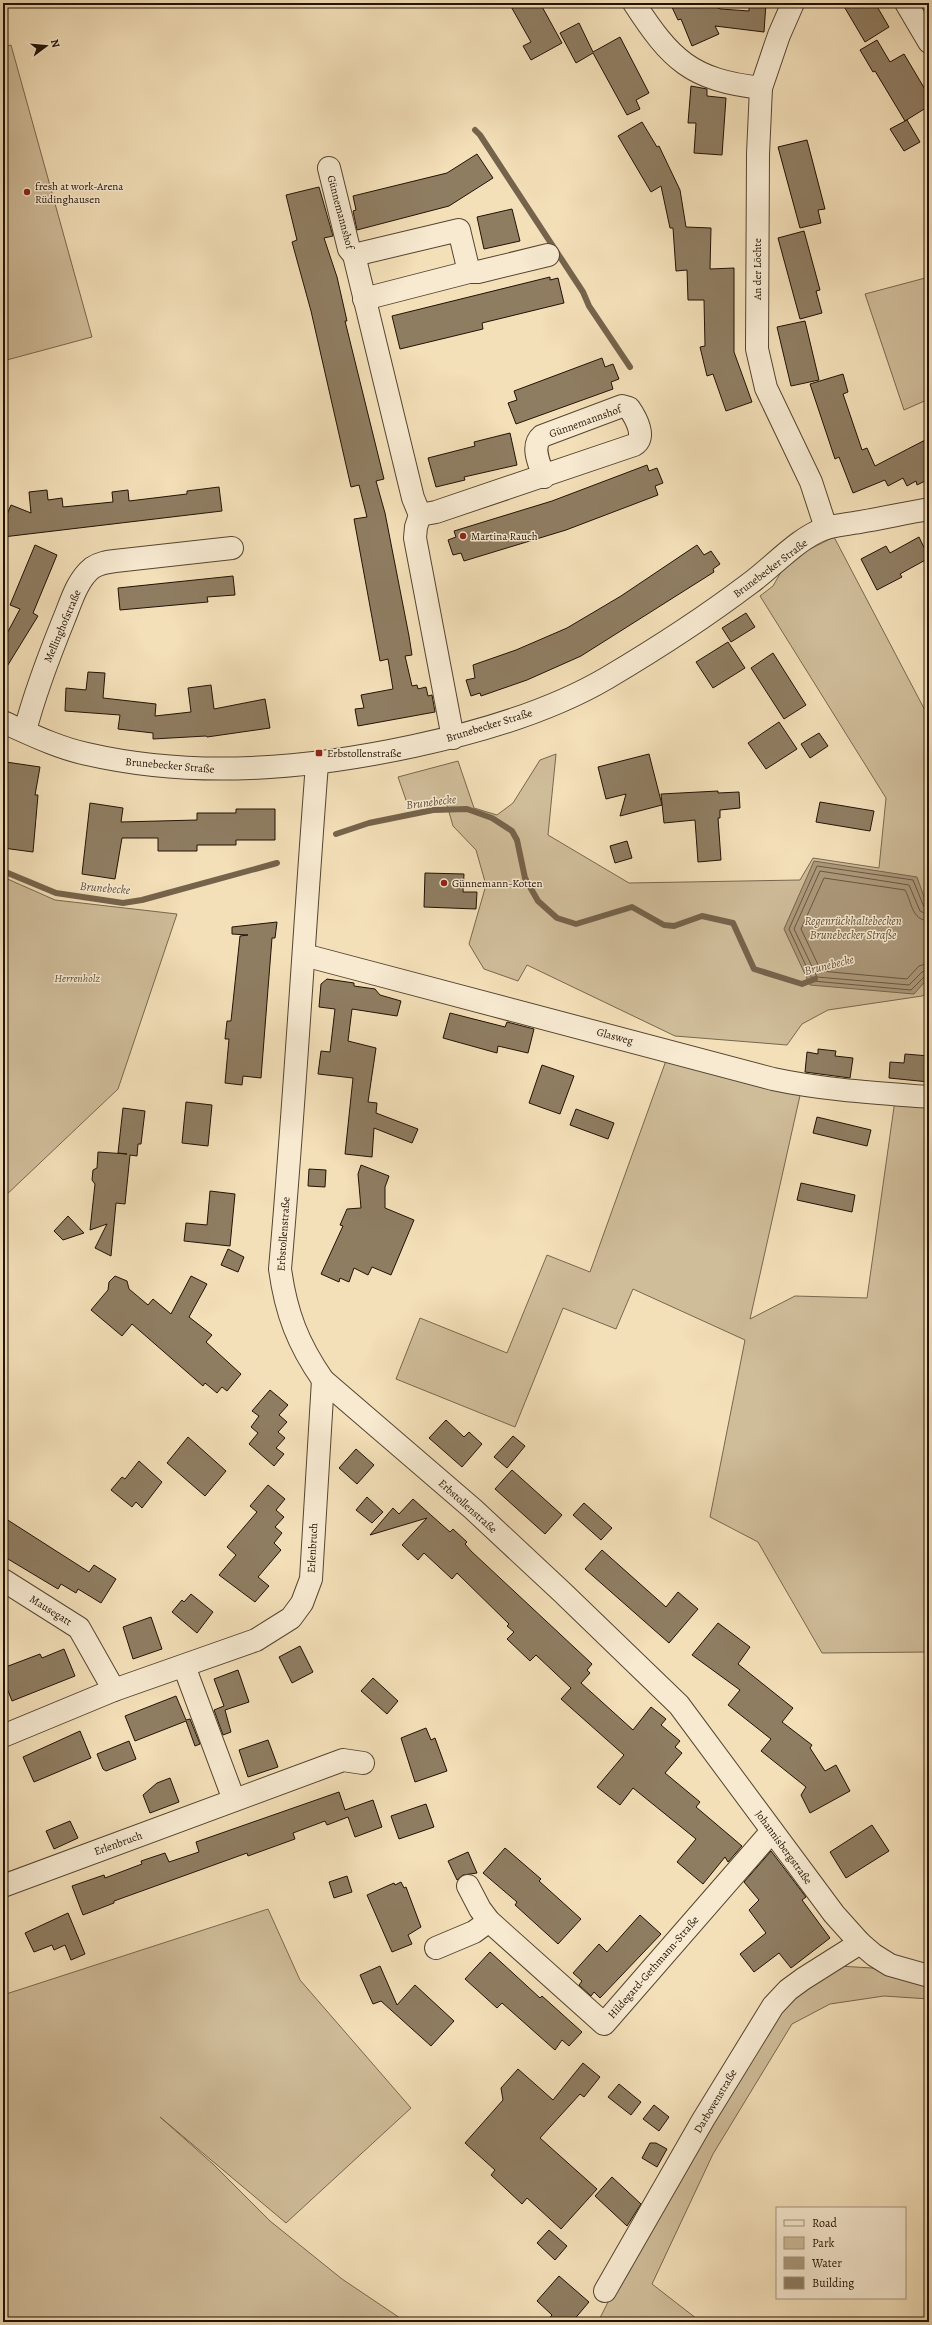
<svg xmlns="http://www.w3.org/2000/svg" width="932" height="2325" font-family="Alegreya,serif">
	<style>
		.green { fill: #cfbc99; stroke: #78674e }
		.water { fill: #ac997b; stroke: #75634b }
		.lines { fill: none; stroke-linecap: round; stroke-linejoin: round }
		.shore { stroke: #675640; stroke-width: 1 }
		.stream { stroke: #75634b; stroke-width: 6 }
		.building { fill: #8f7d62; stroke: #221204 }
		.street-casing { stroke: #564531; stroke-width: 24 }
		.street { stroke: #f7ead1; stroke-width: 22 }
		.poi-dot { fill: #8f2418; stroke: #f7ead1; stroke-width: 1.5 }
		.labels { text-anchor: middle; stroke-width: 3; stroke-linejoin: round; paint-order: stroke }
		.poi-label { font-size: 11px; fill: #221204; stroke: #f7ead1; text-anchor: start }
		.street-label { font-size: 11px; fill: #221204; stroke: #f7ead1 }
		.park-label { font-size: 11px; font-style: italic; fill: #5f4e38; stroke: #f7ead1 }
		.water-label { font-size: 12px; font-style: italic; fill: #604f3a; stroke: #f7ead1 }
	</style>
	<rect width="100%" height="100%" fill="#f3dfb8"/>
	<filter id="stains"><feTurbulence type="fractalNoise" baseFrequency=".005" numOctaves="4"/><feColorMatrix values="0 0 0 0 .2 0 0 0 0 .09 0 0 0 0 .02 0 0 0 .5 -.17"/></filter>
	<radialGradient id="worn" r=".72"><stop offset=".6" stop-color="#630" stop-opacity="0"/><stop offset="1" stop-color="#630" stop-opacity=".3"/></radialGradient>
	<g class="green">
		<polygon points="11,45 92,337 3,361 3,47"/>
		<polygon points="929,277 929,399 904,410 865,294"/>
		<polygon points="834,537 929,718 929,992 922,996 828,1010 802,1024 787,1045 675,1036 527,965 518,981 484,969 469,944 486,885 476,850 453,826 447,805 407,803 398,777 458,761 474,808 497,815 513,803 540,760 556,754 548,835 629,883 800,880 813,858 879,868 886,798 760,596 773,586 781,572 808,550"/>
		<polygon points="3,877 55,900 177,914 118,1089 3,1198"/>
		<polygon points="668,1055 801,1091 750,1319 795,1296 867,1298 895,1100 929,1103 929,1652 822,1653 758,1542 710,1517 745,1340 633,1289 616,1329 563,1308 515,1427 396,1379 420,1318 507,1353 547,1255 590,1272"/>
		<polygon points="268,1909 300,1980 411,2108 286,2223 160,2117 213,2164 270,2221 342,2279 406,2322 3,2322 3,1995"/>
		<polygon points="839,1966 872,1968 929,1985 929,1999 884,1996 830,2004 792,2024 713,2154 652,2284 701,2322 598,2322 613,2292 775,2013 803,1985"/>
	</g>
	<polygon class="water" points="814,861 917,877 929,911 929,977 914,994 810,985 784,929"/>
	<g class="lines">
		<g class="shore">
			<polyline points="929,910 924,907 913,880 817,866 789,929 813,981 911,990 925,976 929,974"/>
			<polyline points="929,915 920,911 909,885 820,871 794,929 817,977 909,985 922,972 929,969"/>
			<path d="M929,921C911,920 912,902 905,890L824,878L801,929L821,971L907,979L919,966L929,963"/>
		</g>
		<g class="stream">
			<polyline points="475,130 480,135 583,292 589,306 630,367"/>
			<polyline points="336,834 369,823 433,810 467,809 492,818 512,831 517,840 525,878 538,901 557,918 576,924 632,907 664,925 674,926 702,916 733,923 754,969 802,984 815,979"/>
			<polyline points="3,871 56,893 123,903 142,900 277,863"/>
		</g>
	</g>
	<g class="building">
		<polygon points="509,3 540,3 562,43 531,60 523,46 531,42"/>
		<polygon points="670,3 719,3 712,6 721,9 749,11 749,3 766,3 764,32 715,26 719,34 692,46 681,19 678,20"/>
		<polygon points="842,3 875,3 889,27 865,42"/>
		<polygon points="579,23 593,52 620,37 649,93 636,100 640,109 627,115 593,53 576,63 560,33"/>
		<polygon points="877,40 890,62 904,54 929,96 929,106 905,121 875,71 873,72 860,50"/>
		<polygon points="691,86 707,89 707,96 726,98 722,155 694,153 696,123 688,123"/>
		<polygon points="907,120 920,142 904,151 890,129"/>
		<polygon points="642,122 657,147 659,146 680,190 686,227 711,228 710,269 734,268 734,352 752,402 726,411 713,374 707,376 700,347 705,346 704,300 688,300 687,270 676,271 673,228 670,228 661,186 651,192 618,136"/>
		<polygon points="807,140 825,209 818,210 821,223 800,228 778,147"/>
		<polygon points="477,154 493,178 449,206 357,230 353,211 356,210 353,196 447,173"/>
		<polygon points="319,187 333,236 324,238 337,277 347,321 345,321 384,479 376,481 385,513 409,636 412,655 405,656 412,686 417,685 418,689 426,687 428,696 432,695 435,712 358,726 355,709 364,708 361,695 393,689 388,659 380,661 354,519 367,517 359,485 351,487 311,311 292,242 297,240 286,195"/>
		<polygon points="512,209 520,241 484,249 477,217"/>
		<polygon points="804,231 820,290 816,291 822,313 800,319 778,238"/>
		<polygon points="550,277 550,280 558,278 564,303 482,323 483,329 400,349 392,316"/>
		<polygon points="805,321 819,380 791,386 777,327"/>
		<polygon points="602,358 605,367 613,364 619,379 611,382 613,389 516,424 508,403 517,400 514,391"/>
		<polygon points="843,374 848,392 843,394 862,450 867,448 875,466 929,438 929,479 917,485 916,481 907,486 903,478 888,486 885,480 853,493 839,457 835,459 810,384"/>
		<polygon points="510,433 517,465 464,477 465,480 436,487 428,458 475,446 474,442"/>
		<polygon points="647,465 649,471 657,468 663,483 655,486 658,495 566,530 464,561 461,553 453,555 448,540 456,537 454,531 552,501"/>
		<polygon points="219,487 222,511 3,537 3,524 11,505 31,513 29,492 47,490 48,500 62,498 63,507 113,502 112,492 128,490 129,501 187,494 187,491"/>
		<polygon points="919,537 929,558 900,574 902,577 877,590 861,559 886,546 890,553"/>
		<polygon points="35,545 57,555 33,613 38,616 3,673 3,641 20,609 10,605"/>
		<polygon points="697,545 704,555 711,551 720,564 713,569 714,572 581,656 527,680 481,696 480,693 471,696 466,680 475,678 473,665 516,650 567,628 621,596"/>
		<polygon points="233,576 235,595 207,597 208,602 120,610 118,588"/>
		<polygon points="746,613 755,627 731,642 722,628"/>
		<polygon points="728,642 745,668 713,688 696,662"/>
		<polygon points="773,653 806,705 784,719 751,668"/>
		<polygon points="88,672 105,673 103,698 156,704 155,716 191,712 188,688 211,685 214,709 265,699 270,728 207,737 206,736 153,739 153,733 118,729 120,715 65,711 66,688 86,690"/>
		<polygon points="779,722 797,749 766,769 748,743"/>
		<polygon points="819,733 828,746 810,758 801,744"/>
		<polygon points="649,754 662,805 620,816 626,794 606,799 598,767"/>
		<polygon points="6,762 40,767 35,795 38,795 33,852 3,848 3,784"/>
		<polygon points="718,791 718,793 739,792 740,808 720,810 720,818 718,818 721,860 698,862 695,820 664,823 661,794"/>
		<polygon points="820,802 874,811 870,831 816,822"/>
		<polygon points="90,803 123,808 121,822 197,820 197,813 236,813 236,809 275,809 275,840 236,840 236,845 197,845 197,851 158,851 158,838 122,838 115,879 82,874"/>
		<polygon points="627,841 632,858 615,863 610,846"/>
		<polygon points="425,873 464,874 463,892 477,892 476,909 424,907"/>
		<polygon points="277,922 275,938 272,938 261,1078 243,1076 242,1085 225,1083 229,1039 225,1039 227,1021 231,1021 240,936 248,935 232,934 232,927"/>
		<polygon points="327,979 354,983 354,986 375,989 380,995 401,1001 397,1016 352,1009 348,1041 376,1048 368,1102 377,1103 376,1113 418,1129 412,1143 374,1128 372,1157 345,1154 353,1078 318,1074 321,1051 330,1052 335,1009 319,1007 321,984"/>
		<polygon points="450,1013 505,1027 507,1022 534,1029 528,1053 498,1046 497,1053 443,1038"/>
		<polygon points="818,1049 836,1051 835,1056 853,1058 850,1078 805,1072 807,1052 818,1054"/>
		<polygon points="905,1054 929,1056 929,1082 889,1078 890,1062 904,1063"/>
		<polygon points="542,1065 574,1076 560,1114 529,1103"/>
		<polygon points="186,1102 212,1105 208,1146 182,1143"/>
		<polygon points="123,1108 145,1111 141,1144 138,1144 137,1156 130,1155 125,1204 116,1203 111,1256 95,1248 107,1224 90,1230 95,1184 92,1180 93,1170 97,1168 98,1152 127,1154 118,1153"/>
		<polygon points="576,1109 614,1123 608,1139 570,1125"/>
		<polygon points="817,1117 871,1130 867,1146 813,1133"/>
		<polygon points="361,1165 389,1176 385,1187 385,1208 414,1220 391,1275 372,1267 368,1275 354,1268 349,1282 340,1278 339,1282 321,1274 343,1226 340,1225 347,1209 361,1208 358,1174"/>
		<polygon points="309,1169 326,1170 325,1187 308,1186"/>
		<polygon points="801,1183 855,1195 852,1212 797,1200"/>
		<polygon points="210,1191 235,1194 230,1246 184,1241 186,1223 207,1225"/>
		<polygon points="68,1216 84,1233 63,1240 54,1231"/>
		<polygon points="228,1249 244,1257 238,1272 221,1265"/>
		<polygon points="115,1276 127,1281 129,1289 148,1305 153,1299 171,1314 191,1276 207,1284 189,1317 212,1335 206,1342 241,1374 227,1391 222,1387 217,1393 205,1383 203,1386 132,1324 122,1336 91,1310 108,1290 109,1282"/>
		<polygon points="270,1390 288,1405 279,1415 287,1422 278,1432 285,1438 276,1448 284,1454 274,1466 249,1444 258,1433 251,1427 259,1416 252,1411"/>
		<polygon points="446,1420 464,1437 469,1432 482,1444 462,1467 429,1438"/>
		<polygon points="513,1436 525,1446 507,1468 494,1457"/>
		<polygon points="188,1437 226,1471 205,1496 167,1463"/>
		<polygon points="356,1449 374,1465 357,1484 339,1468"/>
		<polygon points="139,1461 162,1482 142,1508 136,1502 132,1507 111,1490 122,1477 125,1479"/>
		<polygon points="512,1470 562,1515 545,1534 495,1489"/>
		<polygon points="268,1485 285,1499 276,1510 284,1517 275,1527 282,1533 274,1543 281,1550 258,1577 269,1586 255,1602 219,1575 236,1555 227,1547 257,1512 250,1506"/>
		<polygon points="367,1497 383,1512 372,1523 356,1510"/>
		<polygon points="413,1499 450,1532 453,1529 467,1542 465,1544 471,1551 591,1663 592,1664 587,1670 590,1673 581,1683 633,1730 651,1707 666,1719 661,1725 680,1741 675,1747 682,1753 665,1773 700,1802 696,1807 742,1846 728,1862 725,1857 703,1884 677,1862 696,1839 633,1788 620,1805 597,1787 624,1755 561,1699 571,1688 536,1655 530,1661 507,1639 514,1632 507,1626 509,1624 457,1573 452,1579 424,1553 418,1560 402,1545 427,1518 370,1535 393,1508 399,1514"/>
		<polygon points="584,1503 612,1528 601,1540 573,1515"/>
		<polygon points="3,1517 89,1572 94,1565 116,1579 101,1603 78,1589 76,1593 61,1584 58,1589 3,1556"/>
		<polygon points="602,1550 666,1607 678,1592 698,1609 669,1643 585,1569"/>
		<polygon points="191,1594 213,1612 197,1633 172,1612 182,1600 184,1602"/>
		<polygon points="151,1617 162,1649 133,1659 123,1627"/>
		<polygon points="718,1623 750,1647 738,1664 793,1708 782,1722 812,1745 810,1748 825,1771 836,1765 850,1791 810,1813 801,1795 806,1787 761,1751 771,1739 728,1705 740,1690 692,1655"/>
		<polygon points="300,1646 313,1672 292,1683 279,1657"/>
		<polygon points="64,1649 75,1676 12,1701 3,1678 3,1668 40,1654 42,1658"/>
		<polygon points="238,1670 249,1702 225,1710 231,1732 223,1735 214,1710 224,1706 214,1679"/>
		<polygon points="373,1678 398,1701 387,1714 361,1691"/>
		<polygon points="176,1696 186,1720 190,1719 200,1744 195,1746 186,1721 135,1741 125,1716"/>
		<polygon points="426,1728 431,1740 435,1738 447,1771 415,1782 401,1738"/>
		<polygon points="80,1731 91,1758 34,1782 23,1757"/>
		<polygon points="268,1740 278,1767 248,1777 239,1750"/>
		<polygon points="129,1741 136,1759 106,1771 103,1769 97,1754"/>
		<polygon points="170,1778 179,1802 150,1813 143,1795 157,1783"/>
		<polygon points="339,1792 345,1810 373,1800 382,1827 355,1837 348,1817 327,1825 325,1821 293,1833 295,1839 248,1856 247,1853 114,1901 114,1903 83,1915 72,1886 104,1875 105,1878 142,1864 141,1861 165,1853 169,1862 199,1852 196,1842"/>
		<polygon points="426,1804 434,1827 399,1839 391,1816"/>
		<polygon points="70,1821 78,1838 54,1849 46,1831"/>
		<polygon points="872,1825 889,1851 846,1878 830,1852"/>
		<polygon points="505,1848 541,1879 539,1881 581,1919 558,1944 515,1905 517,1902 483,1873"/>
		<polygon points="771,1851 806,1897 802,1900 830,1938 791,1968 779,1953 754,1972 740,1954 766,1933 749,1910 759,1900 744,1882"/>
		<polygon points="468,1852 477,1873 463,1875 457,1880 448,1861"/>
		<polygon points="347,1876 352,1892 334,1898 329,1882"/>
		<polygon points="401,1882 404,1888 406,1887 421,1927 408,1935 412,1944 392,1952 367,1895 394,1883 395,1885"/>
		<polygon points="68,1913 85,1954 71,1960 65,1945 54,1950 52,1945 34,1952 25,1933"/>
		<polygon points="640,1915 661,1934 600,1998 594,1992 591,1996 579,1985 582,1981 573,1973 599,1944 607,1952"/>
		<polygon points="490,1952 540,1998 542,1996 582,2032 569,2046 562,2040 555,2050 502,2003 497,2008 465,1979"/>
		<polygon points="380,1966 397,2005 415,1985 454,2021 431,2046 381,2001 373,2004 360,1975"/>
		<polygon points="583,2063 600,2077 584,2097 580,2094 540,2138 597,2189 561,2229 527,2198 522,2204 491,2175 495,2170 465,2143 503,2100 501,2088 518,2069 553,2100"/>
		<polygon points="619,2084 641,2102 631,2115 608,2097"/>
		<polygon points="654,2105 669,2117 659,2131 643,2119"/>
		<polygon points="650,2143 656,2143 667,2149 657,2167 642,2158"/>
		<polygon points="612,2177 641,2204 627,2226 595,2196"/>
		<polygon points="549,2230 567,2246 555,2260 537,2243"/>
		<polygon points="559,2276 589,2302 572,2322 546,2322 552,2315 537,2301"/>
	</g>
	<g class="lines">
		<defs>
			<g id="street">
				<path d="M634,3C671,60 691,80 761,88"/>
				<polyline points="793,3 779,35 761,88 758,154 757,349 766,388 811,482 826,528"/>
				<polyline points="906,3 929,42"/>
				<polyline points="329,168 349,249 354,255 413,498 420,515"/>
				<polyline points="354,255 459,230 469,272"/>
				<polyline points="364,299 469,272 478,272 548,255"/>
				<path d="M3,722C30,734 58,748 87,754C196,779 307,769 414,746C480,732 549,712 607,678C656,649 704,618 749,584C773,567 797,538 826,528C836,525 849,524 860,522C883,518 906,513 929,509"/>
				<path d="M25,731C35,692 49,656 64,619C71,602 77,580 92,568C99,563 107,562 115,561L232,548"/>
				<path d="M453,738L415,538L416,527L420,515L436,512L634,445C647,438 636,418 629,408L622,406L542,436C530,446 540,465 544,477"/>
				<path d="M317,764C304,932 295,1101 280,1269C286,1313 298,1344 323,1380L473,1509L562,1592L679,1705L834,1914L860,1943L874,1955L890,1965L929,1976"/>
				<path d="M304,955L773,1079C824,1090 877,1093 929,1097"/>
				<polyline points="3,1580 79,1628 114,1690"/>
				<polyline points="184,1666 234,1800"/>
				<polyline points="3,1736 114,1690 256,1640 291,1618 302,1603 311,1579 323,1380"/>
				<polyline points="3,1886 343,1760 363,1763"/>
				<polyline points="468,1886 480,1909 489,1921 604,2024 772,1831"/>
				<polyline points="436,1948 474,1932 489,1921"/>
				<polyline points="605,2291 703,2120 773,2006 788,1990 803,1979 860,1943"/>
			</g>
		</defs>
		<use href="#street" class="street-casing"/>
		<use href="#street" class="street"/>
	</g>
	<g class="poi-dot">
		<circle cx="27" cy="192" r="4"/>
		<circle cx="463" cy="536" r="4"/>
		<rect x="315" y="749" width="8" height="8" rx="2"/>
		<circle cx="444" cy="883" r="4"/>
	</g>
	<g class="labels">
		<g class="poi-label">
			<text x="35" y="190">fresh at work-Arena<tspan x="35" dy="13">Rüdinghausen</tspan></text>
			<text x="471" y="540">Martina Rauch</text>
			<text x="327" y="757">Erbstollenstraße</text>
			<text x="452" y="887">Günnemann-Kotten</text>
		</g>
		<g class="street-label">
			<text transform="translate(341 212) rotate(75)" y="4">Günnemannshof</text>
			<text transform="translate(757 269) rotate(-90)" y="4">An der Löchte</text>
			<text transform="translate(585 421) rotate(-20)" y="4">Günnemannshof</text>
			<text transform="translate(770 568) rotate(-37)" y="4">Brunebecker Straße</text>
			<text transform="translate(62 626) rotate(-67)" y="4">Mellinghofstraße</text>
			<text transform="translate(489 725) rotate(-17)" y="4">Brunebecker Straße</text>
			<text transform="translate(170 765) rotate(5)" y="4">Brunebecker Straße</text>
			<text transform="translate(615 1036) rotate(15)" y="4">Glasweg</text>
			<text transform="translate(283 1234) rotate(-86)" y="4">Erbstollenstraße</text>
			<text transform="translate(468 1506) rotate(42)" y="4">Erbstollenstraße</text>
			<text transform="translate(312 1548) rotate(-87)" y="4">Erlenbruch</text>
			<text transform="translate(51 1610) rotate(32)" y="4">Mausegatt</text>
			<text transform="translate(118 1843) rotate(-20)" y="4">Erlenbruch</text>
			<text transform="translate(784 1847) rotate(54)" y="4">Johannisbergstraße</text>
			<text transform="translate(653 1967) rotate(-49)" y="4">Hildegard-Gethmann-Straße</text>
			<text transform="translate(715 2101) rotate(-59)" y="4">Darbovenstraße</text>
		</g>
		<g class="park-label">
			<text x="77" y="982">Herrenholz</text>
		</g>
		<g class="water-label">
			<text transform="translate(431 802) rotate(-7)" y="4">Brunebecke</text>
			<text transform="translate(105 888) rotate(5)" y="4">Brunebecke</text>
			<text x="853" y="925">Regenrückhaltebecken<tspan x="853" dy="14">Brunebecker Straße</tspan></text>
			<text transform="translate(829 965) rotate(-14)" y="4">Brunebecke</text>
		</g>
	</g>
	<rect width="932" height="2325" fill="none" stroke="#f3dfb8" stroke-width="16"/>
	<rect x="4" y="4" width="924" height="2317" fill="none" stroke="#221204" stroke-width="2"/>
	<rect x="8" y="8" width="916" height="2309" fill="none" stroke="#221204"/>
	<rect x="776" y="2207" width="130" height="92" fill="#f7ead1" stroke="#a2947f"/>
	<rect x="784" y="2220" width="20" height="6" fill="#f7ead1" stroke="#a2947f"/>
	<text x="812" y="2227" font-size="12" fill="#221204">Road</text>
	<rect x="784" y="2237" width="20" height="12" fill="#cfbc99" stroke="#a2947f"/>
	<text x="812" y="2247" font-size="12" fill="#221204">Park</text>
	<rect x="784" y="2257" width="20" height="12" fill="#ac997b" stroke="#a2947f"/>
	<text x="812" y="2267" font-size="12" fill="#221204">Water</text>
	<rect x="784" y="2277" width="20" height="12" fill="#8f7d62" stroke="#a2947f"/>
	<text x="812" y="2287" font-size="12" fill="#221204">Building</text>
	<g transform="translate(46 46) rotate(74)" stroke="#f7ead1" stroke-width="3" paint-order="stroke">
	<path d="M0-3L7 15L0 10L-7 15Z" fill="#221204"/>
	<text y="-6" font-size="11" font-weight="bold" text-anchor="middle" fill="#221204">N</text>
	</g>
	<rect width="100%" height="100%" filter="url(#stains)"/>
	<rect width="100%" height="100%" fill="url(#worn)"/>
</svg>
